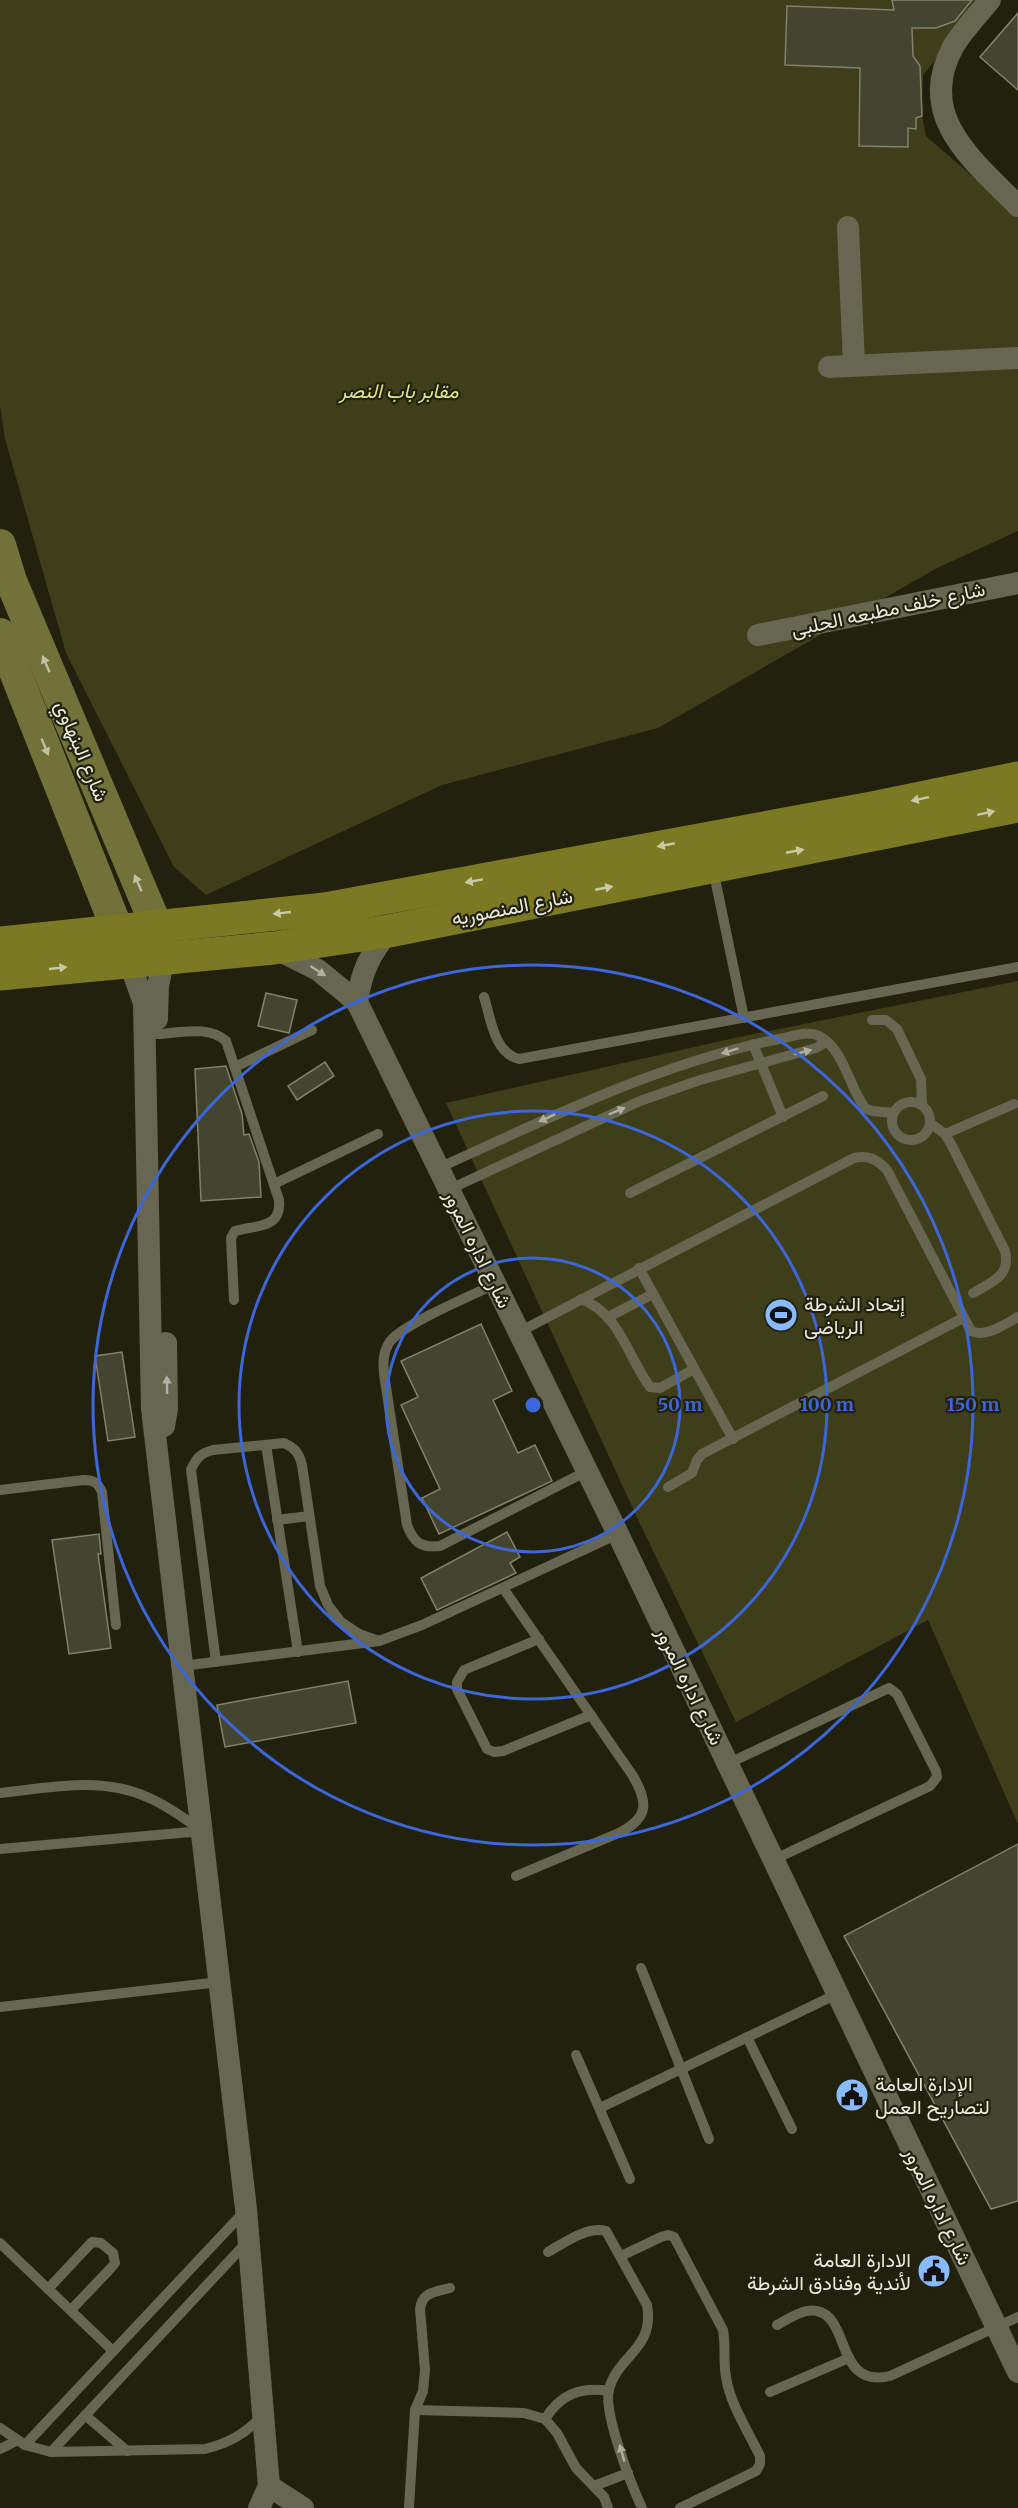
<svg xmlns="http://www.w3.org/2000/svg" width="1018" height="2508" font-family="Merriweather,Vazirmatn,serif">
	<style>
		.green { fill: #3e3e1a }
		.building { fill: #44452f; stroke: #81826b; stroke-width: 1.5 }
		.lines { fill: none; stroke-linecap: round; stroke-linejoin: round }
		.service { stroke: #676751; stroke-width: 10 }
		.minor { stroke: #676751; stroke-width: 22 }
		.secondary { stroke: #71713a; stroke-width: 32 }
		.primary { stroke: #7b7a23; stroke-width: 33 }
		.oneway { fill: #c0c0a5 }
		.oneway2 { fill: #c9c9a6 }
		.oneway3 { fill: #afb09f }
		.ring { fill: none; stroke: #3c66d9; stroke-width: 3 }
		.labels { text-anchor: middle; stroke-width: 4.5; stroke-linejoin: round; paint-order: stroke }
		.park-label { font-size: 20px; font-style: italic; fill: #e4e58a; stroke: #21210d }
		.street-label { font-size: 20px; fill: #eaebde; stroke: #21210d }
		.poi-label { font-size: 20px; fill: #eaebde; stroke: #21210d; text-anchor: start }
		.centre { fill: #3c66d9; stroke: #21210d; stroke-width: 3 }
		.ring-label { font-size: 18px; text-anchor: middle; font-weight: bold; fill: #3c66d9; stroke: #21210d; stroke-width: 4.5; stroke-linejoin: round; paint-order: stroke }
	</style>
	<rect width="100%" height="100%" fill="#21210d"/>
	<g class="green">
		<polygon points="0,0 984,0 923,75 922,115 926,136 1018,216 1018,531 937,568 658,728 442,785 206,895 174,867 66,653 5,439 0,405"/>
		<polygon points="1018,981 1018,1824 928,1620 736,1722 642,1528 446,1103 739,1037"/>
	</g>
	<g class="building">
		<polygon points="892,0 972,0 955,21 936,28 912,28 913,56 920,66 922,116 916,118 916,129 908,128 908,147 859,146 860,68 785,65 787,6 894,10"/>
		<polygon points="1018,13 1018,90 980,57"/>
		<polygon points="266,993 297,1000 289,1033 258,1026"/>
		<polygon points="325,1062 334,1076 297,1100 288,1086"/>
		<polygon points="226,1066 242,1114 244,1135 249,1134 259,1162 261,1197 201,1201 195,1069"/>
		<polygon points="481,1324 512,1391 493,1400 518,1453 535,1445 552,1481 439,1534 422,1498 440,1489 401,1405 418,1397 401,1361"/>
		<polygon points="122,1352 135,1437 108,1441 95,1356"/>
		<polygon points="507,1532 520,1557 510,1563 516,1573 437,1610 421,1578"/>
		<polygon points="99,1534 101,1554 98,1554 111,1648 69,1654 52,1540"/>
		<polygon points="348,1681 356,1723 225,1747 217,1705"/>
		<polygon points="1018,1844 1018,2201 991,2209 844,1936"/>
	</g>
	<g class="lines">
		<g class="service">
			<polyline points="713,869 744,1018"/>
			<path d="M484,997C491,1019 494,1053 519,1059L1018,967"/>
			<polyline points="872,1020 886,1020 897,1029 921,1079 922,1105"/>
			<path d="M157,1034C180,1033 209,1025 226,1041L279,1200C282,1229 256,1225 235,1231L231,1238L234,1300"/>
			<polyline points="753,1044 783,1117"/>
			<polyline points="235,1067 312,1030"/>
			<circle cx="911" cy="1121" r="19"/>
			<path d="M930,1123L945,1134L951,1144L1005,1251C1011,1276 992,1282 973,1293"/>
			<polyline points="945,1134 1014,1104"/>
			<path d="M439,1168C548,1118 660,1063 779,1039C791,1037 808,1030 819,1036C844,1049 849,1087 865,1108L872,1111L893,1113"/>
			<polyline points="274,1184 378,1134"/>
			<polyline points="450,1189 640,1101 700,1080 816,1048 826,1042"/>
			<polyline points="630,1193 823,1096"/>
			<polyline points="639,1268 733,1439"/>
			<path d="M495,1284C473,1295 400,1325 389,1343C383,1353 383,1362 384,1374L407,1525C414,1543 421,1548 440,1546L587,1471"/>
			<path d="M581,1299C619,1313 628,1357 650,1387L660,1388L694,1369"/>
			<polyline points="608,1317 653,1294"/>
			<path d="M519,1332L854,1158C868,1155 877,1159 887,1170L971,1331C986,1338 1005,1324 1018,1317"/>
			<polyline points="266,1445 298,1652"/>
			<polyline points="668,1487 692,1473 697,1460 702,1454 963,1318"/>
			<path d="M0,1490L84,1480C94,1480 98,1483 102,1492L116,1625"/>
			<polyline points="277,1520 309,1516"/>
			<path d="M503,1588L633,1776C648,1802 649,1817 621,1832L516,1876"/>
			<polyline points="539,1639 464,1670 457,1682 457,1689 487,1749 494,1752 503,1751 591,1715"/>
			<path d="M216,1662L191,1470C196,1458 201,1453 213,1450L284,1443C295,1448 299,1453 302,1465L320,1586L328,1605L341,1622L359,1634L379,1641"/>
			<polyline points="182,1666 379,1641 422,1625 618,1534"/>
			<polyline points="727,1764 889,1688 897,1694 936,1771 937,1777 930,1786 773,1860"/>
			<path d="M0,1793C49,1788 100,1776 147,1797C166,1805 183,1817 199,1829"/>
			<polyline points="0,1849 202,1831"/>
			<polyline points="641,1968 709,2139"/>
			<polyline points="0,2007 220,1982"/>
			<polyline points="747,2037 792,2129"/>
			<polyline points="576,2055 630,2179"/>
			<polyline points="600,2108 837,1994"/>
			<polyline points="0,2243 113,2351"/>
			<path d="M548,2252C564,2243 587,2226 606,2231L647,2305C655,2349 618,2355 609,2389C603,2413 631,2484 642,2508"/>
			<path d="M621,2256L661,2237L668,2235L674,2237L723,2330C726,2346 723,2361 726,2377C730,2404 748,2431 760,2456V2464L756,2471L680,2508"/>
			<polyline points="48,2289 92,2242 101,2243 113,2253 115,2263 111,2268 71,2310"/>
			<path d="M777,2325C788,2319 804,2308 817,2311C851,2318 835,2389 890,2376L1018,2317"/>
			<polyline points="770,2392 849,2358"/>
			<polyline points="415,2410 524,2413 545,2419 557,2433 576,2468 604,2497 608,2508"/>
			<polyline points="85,2415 127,2451"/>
			<path d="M545,2419C560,2395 580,2386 609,2391"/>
			<path d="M0,2428L25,2445L51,2452L205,2449C229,2443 245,2434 262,2416"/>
			<polyline points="25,2445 244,2212"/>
			<polyline points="0,2449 16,2441"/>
			<polyline points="51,2452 247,2242"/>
			<polyline points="594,2486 628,2473"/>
			<path d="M409,2507L415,2410L423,2391L425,2370L420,2309C422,2292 435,2292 450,2288"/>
		</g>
		<g class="minor">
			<path d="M990,0C978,15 963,30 953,47C915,117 974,161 1018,206"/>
			<polyline points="848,227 854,365"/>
			<polyline points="829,367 1018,358"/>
			<polyline points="758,635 1018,583"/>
			<polyline points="274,948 318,970 357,1002 618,1534 1018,2372"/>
			<polyline points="129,961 144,1003 152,1409 246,2209 269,2486 259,2508"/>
			<path d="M357,1002C361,973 370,953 389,931"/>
			<polyline points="157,1019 158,986 164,957"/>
			<polyline points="164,1426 167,1409 166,1343"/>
			<polyline points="269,2486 303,2508"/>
		</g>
		<g class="secondary">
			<polyline points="0,545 11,581 156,925 162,951"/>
			<polyline points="0,634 127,954"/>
		</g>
		<g class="primary">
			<polyline points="0,943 325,909 872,808 1018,778"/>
			<polyline points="0,974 274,948 389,931 1018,806"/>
		</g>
	</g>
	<defs><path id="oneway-solid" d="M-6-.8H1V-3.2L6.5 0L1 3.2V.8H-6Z" transform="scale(1.5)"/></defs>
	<g class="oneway">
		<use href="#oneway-solid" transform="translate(46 664) rotate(-113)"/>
		<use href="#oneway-solid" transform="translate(45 747) rotate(68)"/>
		<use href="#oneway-solid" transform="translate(138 883) rotate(-113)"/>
	</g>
	<g class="oneway2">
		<use href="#oneway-solid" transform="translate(920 799) rotate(168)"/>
		<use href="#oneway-solid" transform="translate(986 813) rotate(-12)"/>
		<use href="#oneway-solid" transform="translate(666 845) rotate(170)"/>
		<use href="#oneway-solid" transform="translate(795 851) rotate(-11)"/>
		<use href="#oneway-solid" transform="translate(474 881) rotate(170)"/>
		<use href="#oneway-solid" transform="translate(604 888) rotate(-11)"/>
		<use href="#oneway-solid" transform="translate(282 913) rotate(174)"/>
		<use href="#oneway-solid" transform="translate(58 968) rotate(-6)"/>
	</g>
	<g class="oneway3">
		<use href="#oneway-solid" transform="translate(318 971) rotate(33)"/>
		<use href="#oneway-solid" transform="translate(730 1051) rotate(163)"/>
		<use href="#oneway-solid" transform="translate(803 1052) rotate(-15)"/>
		<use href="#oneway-solid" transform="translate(617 1111) rotate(-23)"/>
		<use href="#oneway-solid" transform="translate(547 1118) rotate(155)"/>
		<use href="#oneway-solid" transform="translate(167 1385) rotate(-91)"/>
		<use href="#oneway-solid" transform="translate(622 2453) rotate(-106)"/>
	</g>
	<g class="ring">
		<circle cx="533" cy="1405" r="147"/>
		<circle cx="533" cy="1405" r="294"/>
		<circle cx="533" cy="1405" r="440"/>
	</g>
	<defs>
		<symbol id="stadium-disc" viewBox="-11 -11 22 22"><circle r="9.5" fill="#89bafc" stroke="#21210d"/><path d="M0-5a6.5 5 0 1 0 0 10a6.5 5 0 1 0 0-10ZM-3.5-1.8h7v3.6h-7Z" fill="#111"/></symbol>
		<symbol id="civic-disc" viewBox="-11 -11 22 22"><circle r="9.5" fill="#89bafc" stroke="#21210d"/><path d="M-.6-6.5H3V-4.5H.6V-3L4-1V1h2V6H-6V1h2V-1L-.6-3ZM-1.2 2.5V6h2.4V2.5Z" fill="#111"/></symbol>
	</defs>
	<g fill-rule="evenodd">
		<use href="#stadium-disc" x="762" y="1296" width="38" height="38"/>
		<use href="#civic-disc" x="833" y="2076" width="38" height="38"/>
		<use href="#civic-disc" x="915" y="2252" width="38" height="38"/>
	</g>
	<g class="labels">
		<g class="park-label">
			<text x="399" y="398">مقابر باب النصر</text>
		</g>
		<g class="street-label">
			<text transform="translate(888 609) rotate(-12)" y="7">شارع خلف مطبعه الحلبى</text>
			<text transform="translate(82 751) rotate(67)" y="7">شارع البنهاوي</text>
			<text transform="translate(512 907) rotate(-11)" y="7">شارع المنصوريه</text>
			<text transform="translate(478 1249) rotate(64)" y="7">شارع اداره المرور</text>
			<text transform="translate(690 1686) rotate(64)" y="7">شارع اداره المرور</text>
			<text transform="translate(938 2206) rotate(64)" y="7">شارع اداره المرور</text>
		</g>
		<g class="poi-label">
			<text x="804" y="1311">إتحاد الشرطة<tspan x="804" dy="23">الرياضى</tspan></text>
			<text x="875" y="2091">الإدارة العامة<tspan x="875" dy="23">لتصاريح العمل</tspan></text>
			<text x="911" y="2267" text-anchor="end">الادارة العامة<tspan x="911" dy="23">لأندية وفنادق الشرطة</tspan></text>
		</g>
	</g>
	<circle cx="533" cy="1405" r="9" class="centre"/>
	<g class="ring-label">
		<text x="680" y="1411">50 m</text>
		<text x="827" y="1411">100 m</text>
		<text x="973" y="1411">150 m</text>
	</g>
</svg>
